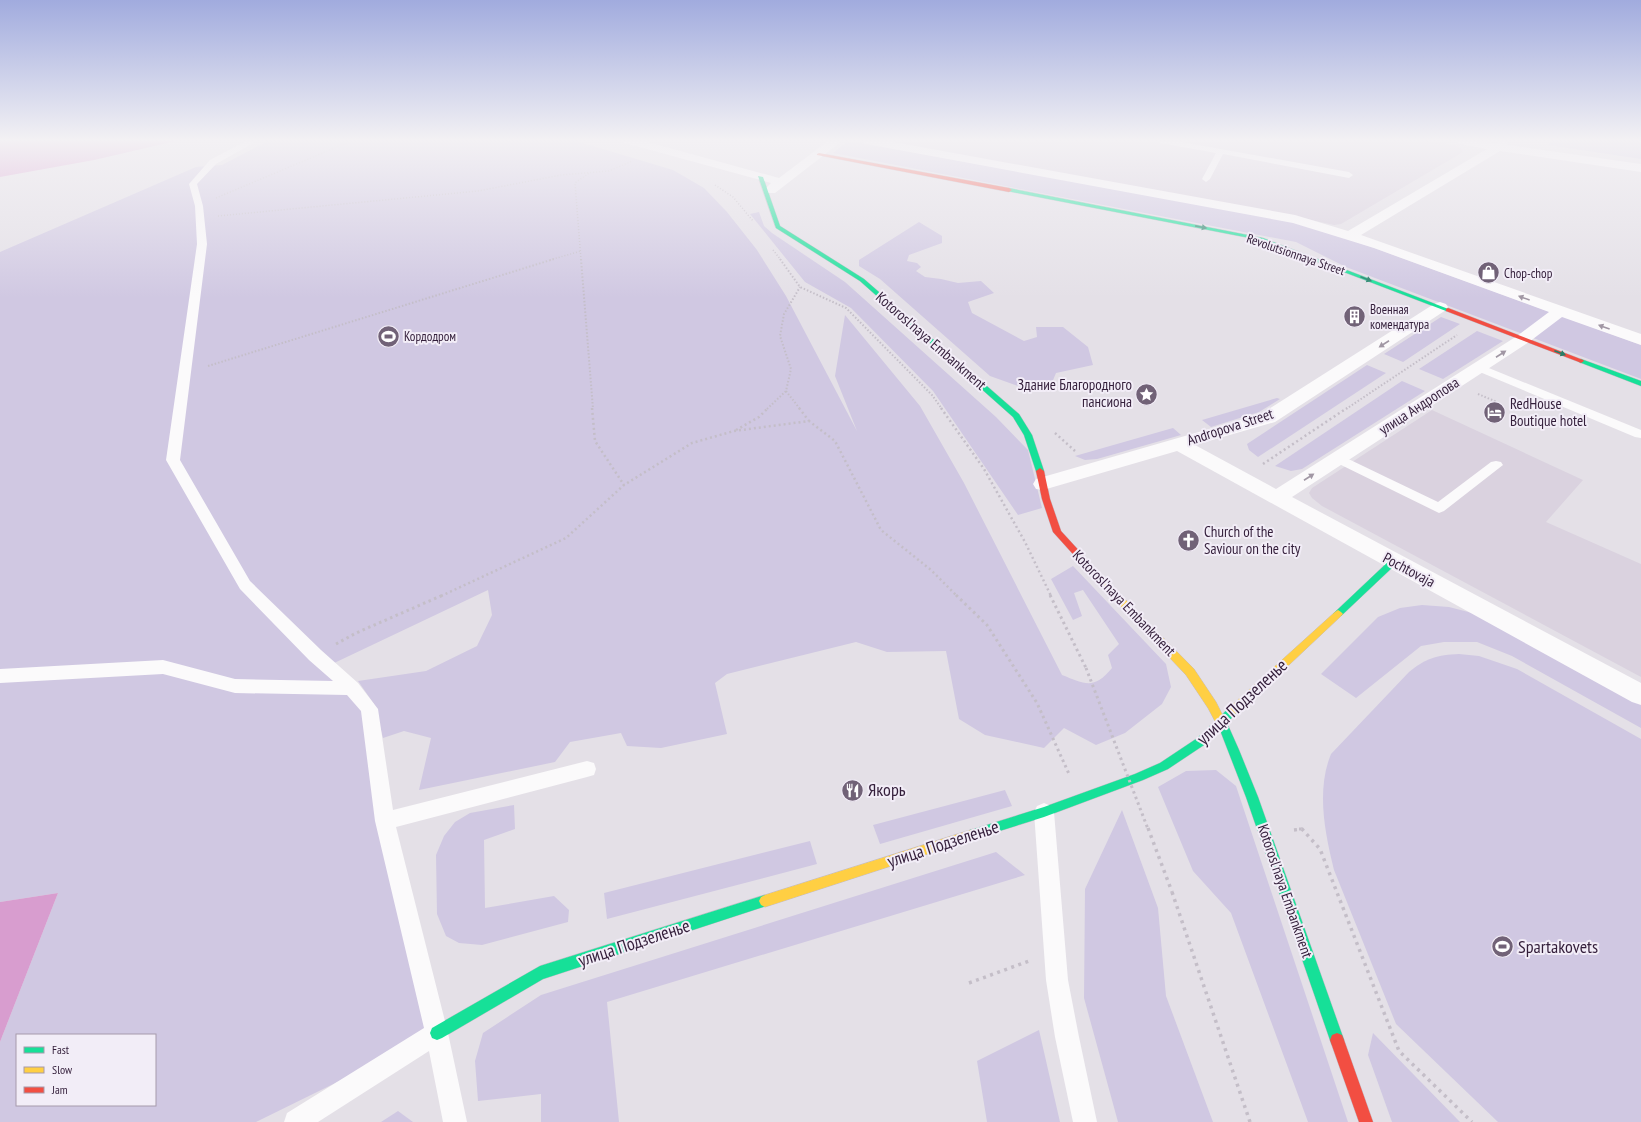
<svg xmlns="http://www.w3.org/2000/svg" width="1641" height="1122" font-family="'PT Sans Narrow',sans-serif">
	<style>
		.built { fill: #dad2df }
		.green { fill: #d0c8e2; fill-rule: evenodd }
		.water { fill: #d89dcf }
		.lines { fill: none; stroke-linecap: round; stroke-linejoin: round }
		.fast-casing { stroke: #c3bcc6; stroke-width: 1 }
		.slow-casing { stroke: #c3bcc6; stroke-width: 1 }
		.jam-casing { stroke: #c3bcc6; stroke-width: 1 }
		.path-far4 { stroke: #c4bec8; stroke-width: 1.5; stroke-dasharray: 1 2; stroke-linecap: butt }
		.path-far3 { stroke: #c4bec8; stroke-width: 2; stroke-dasharray: 1.5 2; stroke-linecap: butt }
		.path-far2 { stroke: #c4bec8; stroke-width: 2.5; stroke-dasharray: 2 3; stroke-linecap: butt }
		.path-far1 { stroke: #c4bec8; stroke-width: 3; stroke-dasharray: 2.5 3.5; stroke-linecap: butt }
		.path { stroke: #c4bec8; stroke-width: 3.5; stroke-dasharray: 3 4.5; stroke-linecap: butt }
		.lane { fill: #fbfafb; fill-rule: evenodd }
		.street { fill: #fbfafb; fill-rule: evenodd }
		.fast { fill: #16e098; fill-rule: evenodd }
		.slow { fill: #ffcf43; fill-rule: evenodd }
		.jam { fill: #f24e42; fill-rule: evenodd }
		.path-bridge-far1 { stroke: #c4bec8; stroke-width: 3; stroke-dasharray: 2.5 3.5; stroke-linecap: butt }
		.path-bridge { stroke: #c4bec8; stroke-width: 3.5; stroke-dasharray: 3 4.5; stroke-linecap: butt }
		.oneway { fill: #247f69 }
		.oneway2 { fill: #a197a4 }
		.labels { text-anchor: middle; stroke-width: 4; stroke-linejoin: round; paint-order: stroke }
		.far-street-label { font-size: 13px; fill: #331e3a; stroke: #f2edf7 }
		.far-poi-label { font-size: 13px; fill: #331e3a; stroke: #f2edf7; text-anchor: start }
		.street-label { font-size: 15px; fill: #331e3a; stroke: #f2edf7 }
		.poi-label { font-size: 15px; fill: #331e3a; stroke: #f2edf7; text-anchor: start }
		.near-street-label { font-size: 18px; fill: #331e3a; stroke: #f2edf7 }
		.near-poi-label { font-size: 18px; fill: #331e3a; stroke: #f2edf7; text-anchor: start }
	</style>
	<rect width="100%" height="100%" fill="#e4e0e7"/>
	<g class="built">
		<polygon points="882,141 1432,141 1454,145 1461,148 1463,152 1341,224 1334,225 1293,216"/>
		<polygon points="1432,410 1583,480 1546,522 1641,564 1641,677 1322,506 1312,498 1309,493 1312,488"/>
	</g>
	<g class="green">
		<path d="M268,141H576L673,170L704,188L727,212L757,250L786,296L857,431L835,376L845,315L920,406L964,483L1062,675C1085,684 1094,690 1112,668L1108,655L1119,644L1083,590L1074,593L1082,616L1073,620L1051,579L1073,566L1166,664L1171,687L1162,704L1125,733L1096,745L1064,728L1044,748L985,735L959,719L946,651L887,652L856,642L727,674L715,683L727,734L661,748L627,746L621,733L570,742L555,762L419,790L431,738L404,731L383,738L374,704L358,681L426,671L477,646L492,615L488,590L330,665L369,709L437,1033L256,1122H0V1042L58,893L0,902V252L196,167L222,165ZM17,1035H155V1105H17Z"/>
		<polygon points="848,141 1291,220 1377,249 1641,345 1641,379 1346,267 1296,242 833,153"/>
		<polygon points="1553,141 1641,141 1641,159 1548,145"/>
		<polygon points="759,212 764,226 772,233 845,282 996,417 1028,450 1042,508 1018,515 933,391 851,308 805,282 750,214"/>
		<polygon points="919,222 942,236 942,243 909,255 907,261 917,263 921,267 916,271 925,277 941,279 958,283 981,281 994,293 968,302 972,313 1024,341 1037,337 1036,327 1063,327 1088,347 1093,365 1056,373 1051,385 1029,390 990,376 880,279 859,266 859,260"/>
		<polygon points="1441,317 1460,324 1403,362 1384,354"/>
		<polygon points="1477,331 1503,341 1443,379 1419,369"/>
		<polygon points="1367,365 1386,373 1258,457 1249,450 1247,444 1250,442"/>
		<polygon points="1402,381 1425,391 1302,469 1291,471 1275,466"/>
		<polygon points="1277,398 1280,399 1259,412 1211,427 1202,420"/>
		<polygon points="1173,428 1181,435 1097,459 1085,460 1075,456"/>
		<polygon points="1422,605 1449,607 1476,614 1641,704 1641,728 1512,656 1477,642 1444,642 1421,646 1356,698 1321,674 1378,617 1400,608"/>
		<path d="M1459,654L1479,656L1517,669L1641,739V1122H1498L1396,1024L1334,870C1325,834 1316,790 1331,754L1409,672C1426,658 1437,655 1459,654Z"/>
		<polygon points="1216,770 1236,786 1348,1122 1308,1122 1231,913 1193,871 1158,787 1186,771"/>
		<polygon points="1005,790 1012,806 880,844 873,825"/>
		<polygon points="514,805 515,829 484,840 485,908 554,896 569,910 568,922 482,945 459,943 446,936 437,914 436,855 444,836 455,822 470,813"/>
		<polygon points="1122,810 1158,908 1166,996 1213,1122 1118,1122 1084,998 1085,889"/>
		<polygon points="810,841 817,864 607,919 604,893"/>
		<polygon points="996,852 1025,875 607,1002 619,1122 541,1122 541,1094 478,1101 475,1061 483,1033 541,995"/>
		<polygon points="1039,1030 1060,1122 987,1122 977,1061"/>
		<polygon points="1373,1033 1460,1122 1392,1122 1368,1055"/>
		<polygon points="398,1111 413,1122 381,1122"/>
	</g>
	<g class="water">
		<polygon points="0,141 176,141 94,160 0,177"/>
		<polygon points="58,893 0,1042 0,902"/>
	</g>
	<g class="lines">
		<defs>
			<g id="fast">
				<polygon points="758,176 763,177 780,226 864,279 1019,414 1032,435 1044,471 1043,473 1037,473 1036,471 1024,435 1013,417 860,281 776,228"/>
				<polygon points="1009,188 1263,238 1451,310 1446,311 1260,240 1007,191 1006,190"/>
				<polygon points="1581,359 1641,381 1641,386 1579,362 1578,361"/>
				<polygon points="1393,559 1398,562 1396,564 1341,616 1335,616 1333,614 1335,612 1390,560"/>
				<polygon points="1234,706 1238,707 1239,710 1227,723 1239,750 1258,797 1344,1040 1342,1045 1337,1047 1332,1045 1330,1040 1246,797 1220,730 1204,745 1168,769 1143,780 1044,817 974,839 970,838 968,834 970,830 974,829 1044,807 1135,774 1160,763 1196,739 1230,707"/>
				<polygon points="765,895 769,897 771,901 769,905 543,979 442,1038 437,1040 432,1038 430,1033 432,1028 540,966"/>
			</g>
			<g id="slow">
				<polygon points="1102,578 1105,579 1194,669 1216,702 1226,722 1225,725 1221,726 1217,725 1208,708 1186,675 1099,583 1097,581 1099,579"/>
				<polygon points="1338,610 1341,612 1343,614 1341,616 1238,713 1234,714 1230,713 1229,710 1230,707 1335,612"/>
				<polygon points="974,829 978,830 980,834 978,838 974,839 765,907 761,905 759,901 761,897 765,895"/>
			</g>
			<g id="jam">
				<polygon points="819,153 1009,188 1012,190 1009,192 817,155 817,154"/>
				<polygon points="1448,308 1583,360 1584,361 1581,363 1579,362 1446,311 1446,309"/>
				<polygon points="1040,468 1044,471 1050,499 1061,531 1105,579 1107,581 1105,583 1099,583 1053,532 1042,499 1036,471"/>
				<polygon points="1337,1033 1342,1035 1344,1040 1373,1122 1359,1122 1330,1040 1332,1035"/>
			</g>
		</defs>
		<use href="#fast" class="fast-casing"/>
		<use href="#slow" class="slow-casing"/>
		<use href="#jam" class="jam-casing"/>
		<g class="path-far4">
			<polyline points="1424,141 1440,144"/>
			<polyline points="1626,141 1636,143 1640,141"/>
			<polyline points="1622,146 1626,141"/>
			<polyline points="715,185 733,197 753,221"/>
			<polyline points="216,198 351,141"/>
			<polyline points="218,216 478,191 561,175 609,171 632,161"/>
			<polyline points="773,250 781,260"/>
			<polyline points="550,260 581,251"/>
			<polyline points="581,260 575,183 589,173"/>
		</g>
		<g class="path-far3">
			<polyline points="581,259 593,409"/>
			<polyline points="780,259 800,287 846,308 932,395 942,409"/>
			<polyline points="208,366 554,259"/>
			<polyline points="786,391 800,409"/>
			<polyline points="1478,394 1497,402"/>
			<polyline points="767,409 786,391 791,369 780,336 784,314 800,287"/>
			<polyline points="1346,409 1457,335"/>
		</g>
		<g class="path-far2">
			<polyline points="592,408 595,441 624,485"/>
			<polyline points="799,408 809,421"/>
			<polyline points="941,408 984,469 1025,542 1051,596"/>
			<polyline points="736,430 759,417 768,408"/>
			<polyline points="1055,433 1075,451"/>
			<polyline points="1263,464 1347,408"/>
			<polyline points="441,596 566,538 624,485 692,443 734,431 809,421 835,441 881,530 931,570 957,596"/>
		</g>
		<g class="path-far1">
			<polyline points="956,595 987,625 1037,703 1069,774"/>
			<polyline points="1050,595 1086,668"/>
			<polyline points="336,644 356,633 443,595"/>
			<polyline points="1299,829 1302,829"/>
		</g>
		<g class="path">
			<polyline points="1294,830 1302,829 1320,849 1399,1051 1472,1122"/>
			<polyline points="1172,892 1250,1122"/>
			<polyline points="969,983 1029,961"/>
		</g>
		<g class="lane">
			<polygon points="246,141 257,141 216,164 197,184 203,206 207,244 180,460 250,581 321,650 358,683 378,709 393,810 587,761 594,763 596,769 594,775 587,777 396,827 448,1033 467,1122 443,1122 429,1051 318,1122 284,1122 287,1113 424,1028 375,821 361,711 347,695 235,693 163,674 0,683 0,669 163,660 235,679 333,681 309,660 240,589 166,460 197,244 195,206 189,184 210,160"/>
			<polygon points="1156,141 1176,141 1349,172 1353,175 1349,178 1223,154 1210,179 1206,182 1202,179 1216,153 1160,143"/>
			<polygon points="1479,364 1641,430 1641,438 1635,437 1475,370 1473,368 1475,366"/>
			<polygon points="1338,454 1438,502 1491,462 1496,461 1501,462 1503,465 1444,511 1439,513 1333,461 1331,458 1333,455"/>
			<polygon points="1044,803 1051,806 1054,812 1068,980 1079,1037 1097,1122 1073,1122 1055,1037 1046,980 1034,812 1037,806"/>
		</g>
		<g class="street">
			<polygon points="623,141 644,141 779,178 828,141 842,141 775,193 765,193 764,190 771,183 625,143"/>
			<polygon points="861,141 888,141 1295,215 1348,231 1487,149 1460,144 1454,141 1497,143 1506,141 1508,145 1641,164 1641,172 1500,151 1361,235 1641,334 1641,345 1562,317 1529,342 1292,497 1641,683 1641,705 1632,702 1177,451 1043,490 1036,489 1033,484 1036,479 1261,414 1434,304 1440,302 1446,304 1448,307 1446,310 1275,422 1195,445 1276,489 1517,336 1549,312 1374,248 1293,223 867,144"/>
		</g>
		<use href="#fast" class="fast"/>
		<use href="#slow" class="slow"/>
		<use href="#jam" class="jam"/>
		<polyline class="path-bridge-far1" points="1086,668 1148,829"/>
		<polyline class="path-bridge" points="1148,828 1172,892"/>
	</g>
	<defs><path id="oneway-solid" d="M-6-.8H1V-3.2L6.5 0L1 3.2V.8H-6Z"/></defs>
	<g class="oneway">
		<use href="#oneway-solid" transform="translate(1201 227) rotate(11)"/>
		<use href="#oneway-solid" transform="translate(1366 279) rotate(21)"/>
		<use href="#oneway-solid" transform="translate(1560 353) rotate(21)"/>
	</g>
	<g class="oneway2">
		<use href="#oneway-solid" transform="translate(1524 298) rotate(-160)"/>
		<use href="#oneway-solid" transform="translate(1604 327) rotate(-160)"/>
		<use href="#oneway-solid" transform="translate(1384 344) rotate(147)"/>
		<use href="#oneway-solid" transform="translate(1501 354) rotate(-33)"/>
		<use href="#oneway-solid" transform="translate(1309 477) rotate(-33)"/>
	</g>
	<linearGradient id="sky" x2="0" y2="1"><stop stop-color="#a1abde"/><stop offset="0.47" stop-color="#f3f1f4"/><stop offset="1" stop-color="#f3f1f4" stop-opacity="0"/></linearGradient>
	<rect width="1641" height="298" fill="url(#sky)"/>
	<defs>
		<symbol id="shop-disc" viewBox="-11 -11 22 22"><circle r="9.5" fill="#716277" stroke="#f2edf7"/><path d="M-5-2.5h2.3a2.7 3.5 0 0 1 5.4 0H5L5.5 6h-11ZM-1.5-2.5h3a1.5 2.3 0 0 0-3 0Z" fill="#fff"/></symbol>
		<symbol id="building-disc" viewBox="-11 -11 22 22"><circle r="9.5" fill="#716277" stroke="#f2edf7"/><path d="M-4-6H4V6H1V3H-1V6H-4ZM-2.5-4.3h1.7v1.8h-1.7ZM.8-4.3h1.7v1.8H.8ZM-2.5-1h1.7V.8h-1.7ZM.8-1h1.7V.8H.8Z" fill="#fff"/></symbol>
		<symbol id="stadium-disc" viewBox="-11 -11 22 22"><circle r="9.5" fill="#716277" stroke="#f2edf7"/><path d="M0-5a6.5 5 0 1 0 0 10a6.5 5 0 1 0 0-10ZM-3.5-1.8h7v3.6h-7Z" fill="#fff"/></symbol>
		<symbol id="sight-disc" viewBox="-11 -11 22 22"><circle r="9.5" fill="#716277" stroke="#f2edf7"/><path d="M0-6L1.8-2.2L6-1.7L2.9 1.2L3.7 5.4L0 3.3L-3.7 5.4L-2.9 1.2L-6-1.7L-1.8-2.2Z" fill="#fff"/></symbol>
		<symbol id="hotel-disc" viewBox="-11 -11 22 22"><circle r="9.5" fill="#716277" stroke="#f2edf7"/><path d="M-6-4.5h1.5V1H6V5H4.5V3h-9V5H-6ZM-4 0a1.8 1.8 0 1 1 3.6 0ZM.5 0V-2.5h3Q6-2.5 6 0Z" fill="#fff"/></symbol>
		<symbol id="church-disc" viewBox="-11 -11 22 22"><circle r="9.5" fill="#716277" stroke="#f2edf7"/><path d="M-1.2-6h2.4v3.5h3.3v2.4h-3.3V6h-2.4V-.1h-3.3v-2.4h3.3Z" fill="#fff"/></symbol>
		<symbol id="restaurant-disc" viewBox="-11 -11 22 22"><circle r="9.5" fill="#716277" stroke="#f2edf7"/><path d="M-5-6h1v4h1v-4h1v4h1v-4h1v5L-1.5 .5V6h-2V.5L-5-1ZM5-6V6H3V1.5H1.5Q1.5-4 5-6Z" fill="#fff"/></symbol>
	</defs>
	<g fill-rule="evenodd">
		<use href="#shop-disc" x="1476" y="260" width="25" height="25"/>
		<use href="#building-disc" x="1342" y="304" width="25" height="25"/>
		<use href="#stadium-disc" x="376" y="324" width="25" height="25"/>
		<use href="#sight-disc" x="1134" y="382" width="25" height="25"/>
		<use href="#hotel-disc" x="1482" y="400" width="25" height="25"/>
		<use href="#church-disc" x="1176" y="528" width="25" height="25"/>
		<use href="#restaurant-disc" x="840" y="778" width="25" height="25"/>
		<use href="#stadium-disc" x="1490" y="934" width="25" height="25"/>
	</g>
	<g class="labels">
		<g class="far-street-label">
			<text transform="translate(1296 254) rotate(19)" y="5">Revolutsionnaya Street</text>
		</g>
		<g class="far-poi-label">
			<text x="1504" y="278">Chop-chop</text>
			<text x="1370" y="314">Военная<tspan x="1370" dy="15">комендатура</tspan></text>
			<text x="404" y="341">Кордодром</text>
		</g>
		<g class="street-label">
			<text transform="translate(931 341) rotate(41)" y="5">Kotorosl'naya Embankment</text>
			<text transform="translate(1419 406) rotate(-33)" y="5">улица Андропова</text>
			<text transform="translate(1230 427) rotate(-18)" y="5">Andropova Street</text>
			<text transform="translate(1409 570) rotate(28)" y="5">Pochtovaja</text>
			<text transform="translate(1124 603) rotate(46)" y="5">Kotorosl'naya Embankment</text>
			<text transform="translate(1285 891) rotate(71)" y="5">Kotorosl'naya Embankment</text>
		</g>
		<g class="poi-label">
			<text x="1132" y="390" text-anchor="end">Здание Благородного<tspan x="1132" dy="17">пансиона</tspan></text>
			<text x="1510" y="409">RedHouse<tspan x="1510" dy="17">Boutique hotel</tspan></text>
			<text x="1204" y="537">Church of the<tspan x="1204" dy="17">Saviour on the city</tspan></text>
		</g>
		<g class="near-street-label">
			<text transform="translate(1242 702) rotate(-43)" y="6">улица Подзеленье</text>
			<text transform="translate(943 844) rotate(-18)" y="6">улица Подзеленье</text>
			<text transform="translate(634 943) rotate(-18)" y="6">улица Подзеленье</text>
		</g>
		<g class="near-poi-label">
			<text x="868" y="796">Якорь</text>
			<text x="1518" y="953">Spartakovets</text>
		</g>
	</g>
	<rect x="16" y="1034" width="140" height="72" fill="#f2edf7" stroke="#a69aab"/>
	<rect x="24" y="1047" width="20" height="6" fill="#16e098" stroke="#a69aab"/>
	<text x="52" y="1054" font-size="12" fill="#331e3a">Fast</text>
	<rect x="24" y="1067" width="20" height="6" fill="#ffcf43" stroke="#a69aab"/>
	<text x="52" y="1074" font-size="12" fill="#331e3a">Slow</text>
	<rect x="24" y="1087" width="20" height="6" fill="#f24e42" stroke="#a69aab"/>
	<text x="52" y="1094" font-size="12" fill="#331e3a">Jam</text>
</svg>
